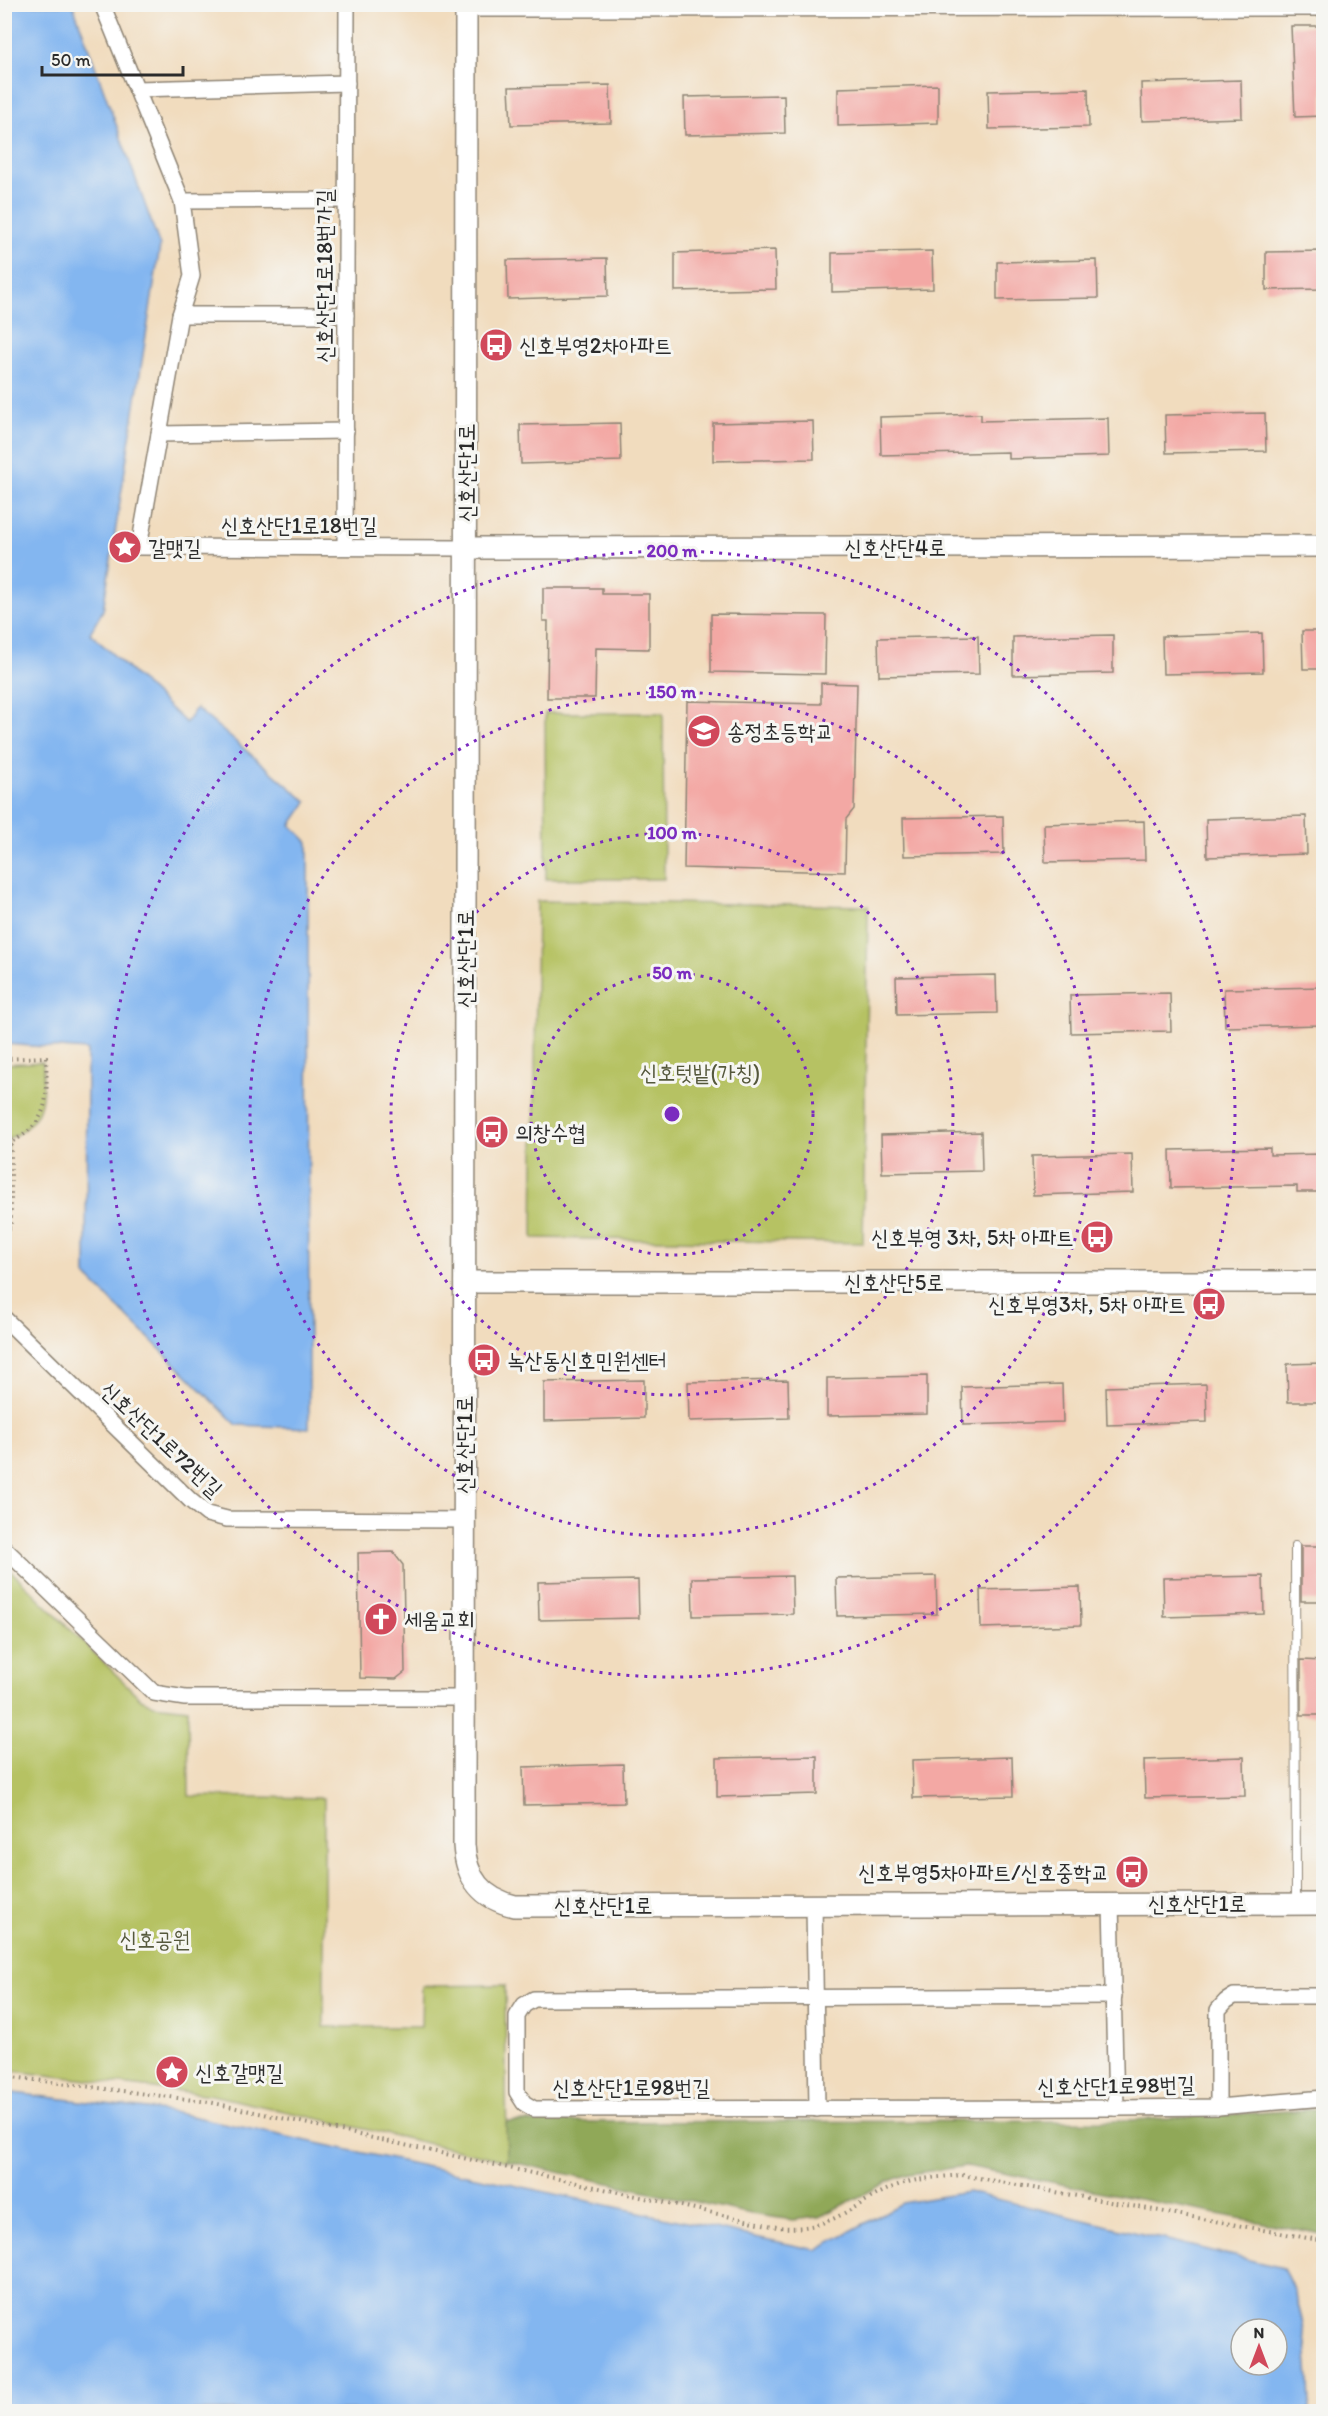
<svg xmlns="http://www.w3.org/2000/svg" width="1328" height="2416" font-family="Itim,'Poor Story',sans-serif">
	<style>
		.green { fill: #b6c263; stroke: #707647; stroke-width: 1.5 }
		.forest { fill: #90a859; stroke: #5e6a42; stroke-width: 1.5 }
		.water { fill: #83b6f0; stroke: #57708e; stroke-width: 1.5; fill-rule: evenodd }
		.building { fill: #f3a8a4 }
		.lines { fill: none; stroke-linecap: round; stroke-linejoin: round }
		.lane-casing { stroke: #8e8474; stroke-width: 10 }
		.street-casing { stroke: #8e8474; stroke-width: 18 }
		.secondary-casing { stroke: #8e8474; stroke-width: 24 }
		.path { stroke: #8e8474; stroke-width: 4; stroke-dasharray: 1.5 4.5; stroke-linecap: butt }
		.lane { stroke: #fff; stroke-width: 8 }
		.street { stroke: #fff; stroke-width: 15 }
		.secondary { stroke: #fff; stroke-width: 21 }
		.ring { fill: none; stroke: #7b2cbf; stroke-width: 3; stroke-dasharray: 3 6 }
		.labels { text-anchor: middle; stroke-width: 6; stroke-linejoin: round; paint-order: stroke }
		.street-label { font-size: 22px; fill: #2b2b2b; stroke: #f6f6f2 }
		.poi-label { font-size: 22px; fill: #2b2b2b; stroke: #f6f6f2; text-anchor: start }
		.park-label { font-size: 22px; fill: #55583c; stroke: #f6f6f2 }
		.centre { fill: #7b2cbf; stroke: #f6f6f2; stroke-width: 3 }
		.ring-label { font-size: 18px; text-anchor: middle; font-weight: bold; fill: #7b2cbf; stroke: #f6f6f2; stroke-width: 6; stroke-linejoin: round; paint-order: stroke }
	</style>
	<rect width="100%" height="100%" fill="#f6f6f2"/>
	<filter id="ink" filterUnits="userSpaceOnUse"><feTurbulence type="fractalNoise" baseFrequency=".0167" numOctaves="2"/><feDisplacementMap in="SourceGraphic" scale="12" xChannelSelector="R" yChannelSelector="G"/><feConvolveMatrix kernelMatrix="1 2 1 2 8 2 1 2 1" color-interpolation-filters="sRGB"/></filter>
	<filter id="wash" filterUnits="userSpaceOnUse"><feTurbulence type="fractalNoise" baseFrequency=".008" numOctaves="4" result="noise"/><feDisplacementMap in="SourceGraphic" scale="24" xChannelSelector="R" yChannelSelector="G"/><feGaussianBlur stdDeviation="1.35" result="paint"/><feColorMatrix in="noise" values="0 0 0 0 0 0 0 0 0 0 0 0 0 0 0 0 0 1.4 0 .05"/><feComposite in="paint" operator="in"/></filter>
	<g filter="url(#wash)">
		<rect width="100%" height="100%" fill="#f1dcbe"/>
		<g class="green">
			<polygon points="545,713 663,713 664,879 546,879"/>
			<polygon points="537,901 868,906 863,1243 533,1238"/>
			<path d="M43,1062C43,1099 46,1121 8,1139V1154H5V1064Z"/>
			<polygon points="4,1564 141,1699 154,1705 188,1709 189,1796 324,1798 324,2027 421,2027 422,1986 505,1985 507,2161 212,2095 5,2070"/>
		</g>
		<polygon class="forest" points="1323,2109 1322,2234 966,2166 909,2174 892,2180 819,2217 793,2220 751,2214 507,2161 506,2122 1114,2121"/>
		<g class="water">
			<polygon points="4,5 73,5 160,246 103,610 90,633 186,723 196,708 307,802 291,825 308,842 309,1428 237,1425 86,1276 87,1050 5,1044"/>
			<path d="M5,2092L172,2112L816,2250L902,2203L968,2192L1283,2268C1307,2309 1309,2366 1310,2411H5ZM1241,2329H1277V2365H1241Z"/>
		</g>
		<g id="blocks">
			<g class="building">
				<polygon points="1291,26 1323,26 1323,116 1295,117"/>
				<polygon points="1241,80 1242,118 1142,121 1141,83"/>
				<polygon points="610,85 611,123 511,125 509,87"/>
				<polygon points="938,85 938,123 838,126 838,88"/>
				<polygon points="1088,89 1089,127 989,129 988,91"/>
				<polygon points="784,95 785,133 685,135 684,97"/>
				<polygon points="775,250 776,289 675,291 675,253"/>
				<polygon points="932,251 933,289 832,292 832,253"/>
				<polygon points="1323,251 1323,289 1266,290 1266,252"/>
				<polygon points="607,258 608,296 508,299 507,260"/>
				<polygon points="1097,260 1098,298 997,300 997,262"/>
				<polygon points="1265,413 1266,451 1166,453 1165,415"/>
				<polygon points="981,414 981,421 1108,418 1109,456 1008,459 1008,452 881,455 880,417"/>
				<polygon points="813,421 814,459 713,461 713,423"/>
				<polygon points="620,423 621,461 521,464 520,425"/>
				<polygon points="543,588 602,588 602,594 649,594 649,649 596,648 595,698 547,698 548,621 543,621"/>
				<polygon points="711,614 826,615 825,674 711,672"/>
				<polygon points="1302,631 1323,631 1323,669 1303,669"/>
				<polygon points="1262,633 1263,672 1163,674 1162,636"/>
				<polygon points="1113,635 1113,673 1013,675 1013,637"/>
				<polygon points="978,636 979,674 879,676 878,638"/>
				<polygon points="821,683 857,684 854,809 846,819 845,872 684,868 687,701 821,704"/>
				<polygon points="1003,816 1004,854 904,856 903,818"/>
				<polygon points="1306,816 1307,854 1207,857 1206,819"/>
				<polygon points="1144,821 1145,860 1045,862 1044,824"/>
				<polygon points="996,975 997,1013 897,1015 896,977"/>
				<polygon points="1323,987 1323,1025 1225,1027 1224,989"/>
				<polygon points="1170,993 1171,1031 1071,1033 1070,995"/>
				<polygon points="981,1132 982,1171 882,1173 881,1135"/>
				<polygon points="1270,1148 1270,1155 1323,1154 1323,1192 1297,1192 1297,1186 1171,1188 1170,1150"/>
				<polygon points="1132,1154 1133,1192 1033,1195 1032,1156"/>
				<polygon points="1323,1363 1323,1402 1288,1402 1287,1364"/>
				<polygon points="927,1376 927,1414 827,1416 827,1378"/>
				<polygon points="644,1380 644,1418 544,1421 544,1382"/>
				<polygon points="788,1380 789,1418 689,1421 688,1382"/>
				<polygon points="1062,1384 1063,1422 963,1425 962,1387"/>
				<polygon points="1206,1384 1207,1422 1107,1425 1106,1387"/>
				<rect x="1301" y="1546" width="22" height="55"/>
				<polygon points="393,1552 403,1565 405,1672 396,1679 360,1678 358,1553"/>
				<polygon points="792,1576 793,1614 693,1616 692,1578"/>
				<polygon points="936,1576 937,1614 837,1616 836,1578"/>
				<polygon points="1263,1576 1264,1614 1164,1617 1163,1578"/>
				<polygon points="638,1580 639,1618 539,1620 538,1582"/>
				<polygon points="1080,1587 1081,1625 981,1628 980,1590"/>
				<polygon points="1301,1660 1323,1661 1323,1715 1301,1715"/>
				<polygon points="817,1756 817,1794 717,1797 717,1758"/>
				<polygon points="1012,1757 1013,1796 913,1798 912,1760"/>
				<polygon points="1244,1757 1245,1796 1145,1798 1144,1760"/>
				<polygon points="623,1764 624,1803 524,1805 523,1767"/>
			</g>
		</g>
	</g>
	<g filter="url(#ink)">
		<use href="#blocks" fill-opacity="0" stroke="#8e8474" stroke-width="1.5"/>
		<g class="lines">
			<defs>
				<polyline id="lane" points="1295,1546 1296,1902"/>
				<g id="street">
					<polyline points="102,4 182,201 192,276 180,315 139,547 466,548"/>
					<polyline points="137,89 347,83"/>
					<polyline points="182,201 347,200"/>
					<polyline points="180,315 346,315"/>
					<polyline points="159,434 346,431"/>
					<polyline points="345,547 347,4"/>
					<polyline points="4,1318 191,1501 207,1514 227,1519 464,1520"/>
					<polyline points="4,1548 154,1693 185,1698 464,1698"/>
					<polyline points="814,1903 817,2109"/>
					<polyline points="1111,1903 1116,2108"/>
					<polyline points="1114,1996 534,1999 524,2005 517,2016 517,2092 524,2103 534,2109 1116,2108 1218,2107 1324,2098"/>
					<polyline points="1218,2107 1218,2010 1226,2001 1234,1996 1324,1996"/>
				</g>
				<g id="secondary">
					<path d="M466,4L464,1845C466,1878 482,1899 515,1906L1324,1904"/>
					<polyline points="466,6 1324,5"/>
					<polyline points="466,548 1324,546"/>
					<polyline points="465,1282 1324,1282"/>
				</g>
			</defs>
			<use href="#lane" class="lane-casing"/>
			<use href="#street" class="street-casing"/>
			<use href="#secondary" class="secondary-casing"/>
			<g class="path">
				<path d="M4,1059L46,1057C47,1097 51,1122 11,1142V1228H4"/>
				<path d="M4,2076L209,2102L777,2227C833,2233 851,2203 898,2185C918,2178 941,2177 962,2175L1324,2241"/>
			</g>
			<use href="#lane" class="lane"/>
			<use href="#street" class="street"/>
			<use href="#secondary" class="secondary"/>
		</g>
	</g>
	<g class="ring">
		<circle cx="672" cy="1114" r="141"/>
		<circle cx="672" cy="1114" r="281"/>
		<circle cx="672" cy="1114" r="422"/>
		<circle cx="672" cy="1114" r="563"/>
	</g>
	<defs>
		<symbol id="bus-disc" viewBox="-11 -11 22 22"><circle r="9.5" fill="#d1495b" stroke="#f6f6f2"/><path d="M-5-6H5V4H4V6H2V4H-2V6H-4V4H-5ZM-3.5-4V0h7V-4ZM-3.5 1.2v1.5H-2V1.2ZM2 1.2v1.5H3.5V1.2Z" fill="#fff"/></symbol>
		<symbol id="sight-disc" viewBox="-11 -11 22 22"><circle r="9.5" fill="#d1495b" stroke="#f6f6f2"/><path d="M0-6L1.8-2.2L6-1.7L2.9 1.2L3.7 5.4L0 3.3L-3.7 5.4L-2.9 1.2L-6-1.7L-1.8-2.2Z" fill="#fff"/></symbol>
		<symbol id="school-disc" viewBox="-11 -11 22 22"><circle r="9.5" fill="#d1495b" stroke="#f6f6f2"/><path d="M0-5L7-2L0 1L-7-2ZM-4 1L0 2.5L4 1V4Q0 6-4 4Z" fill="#fff"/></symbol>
		<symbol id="church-disc" viewBox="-11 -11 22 22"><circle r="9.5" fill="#d1495b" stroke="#f6f6f2"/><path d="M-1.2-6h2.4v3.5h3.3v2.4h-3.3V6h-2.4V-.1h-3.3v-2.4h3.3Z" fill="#fff"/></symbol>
	</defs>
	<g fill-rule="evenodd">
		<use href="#bus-disc" x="477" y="326" width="38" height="38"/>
		<use href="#sight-disc" x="106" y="528" width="38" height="38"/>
		<use href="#school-disc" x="685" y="712" width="38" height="38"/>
		<use href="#bus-disc" x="473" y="1113" width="38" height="38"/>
		<use href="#bus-disc" x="1078" y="1218" width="38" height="38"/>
		<use href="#bus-disc" x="1190" y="1285" width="38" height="38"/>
		<use href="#bus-disc" x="465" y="1341" width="38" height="38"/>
		<use href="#church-disc" x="362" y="1600" width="38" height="38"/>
		<use href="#bus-disc" x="1113" y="1853" width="38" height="38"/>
		<use href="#sight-disc" x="153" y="2053" width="38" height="38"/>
	</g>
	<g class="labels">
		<g class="street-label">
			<text transform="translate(324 276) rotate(-90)" y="8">신호산단1로18번가길</text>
			<text transform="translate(466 473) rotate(-90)" y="8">신호산단1로</text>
			<text x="299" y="533">신호산단1로18번길</text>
			<text x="895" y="555">신호산단4로</text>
			<text transform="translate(465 959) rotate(-90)" y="8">신호산단1로</text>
			<text x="894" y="1290">신호산단5로</text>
			<text transform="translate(162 1439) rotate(43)" y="8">신호산단1로72번길</text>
			<text transform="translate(464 1445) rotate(-90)" y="8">신호산단1로</text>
			<text x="1197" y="1911">신호산단1로</text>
			<text x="603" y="1913">신호산단1로</text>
			<text transform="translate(1116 2085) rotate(-1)" y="8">신호산단1로98번길</text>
			<text x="631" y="2095">신호산단1로98번길</text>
		</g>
		<g class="poi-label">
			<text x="519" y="353">신호부영2차아파트</text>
			<text x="148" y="555">갈맷길</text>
			<text x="727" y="739">송정초등학교</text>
			<text x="515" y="1140">의창수협</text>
			<text x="1074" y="1245" text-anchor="end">신호부영 3차, 5차 아파트</text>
			<text x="1186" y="1312" text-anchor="end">신호부영3차, 5차 아파트</text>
			<text x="507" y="1368">녹산동신호민원센터</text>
			<text x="404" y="1627">세움교회</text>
			<text x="1109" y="1880" text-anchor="end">신호부영5차아파트/신호중학교</text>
			<text x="195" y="2080">신호갈맷길</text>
		</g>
		<g class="park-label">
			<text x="700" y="1080">신호텃밭(가칭)</text>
			<text x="155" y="1947">신호공원</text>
		</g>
	</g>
	<circle cx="672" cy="1114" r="9" class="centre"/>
	<g class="ring-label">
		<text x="672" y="557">200 m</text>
		<text x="672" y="698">150 m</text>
		<text x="672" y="839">100 m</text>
		<text x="672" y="979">50 m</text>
	</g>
	<rect width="1328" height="2416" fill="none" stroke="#f6f6f2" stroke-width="24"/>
	<g transform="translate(1259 2347)"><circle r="28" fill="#f6f6f2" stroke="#a5a5a2" stroke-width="1.5"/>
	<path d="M0-4.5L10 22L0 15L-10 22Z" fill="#d1495b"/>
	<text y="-9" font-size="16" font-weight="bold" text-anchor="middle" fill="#2b2b2b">N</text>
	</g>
	<path d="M42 66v9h141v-9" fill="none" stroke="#2b2b2b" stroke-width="3"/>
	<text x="51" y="66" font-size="18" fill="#2b2b2b" stroke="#f6f6f2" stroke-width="4.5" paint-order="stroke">50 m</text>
</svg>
